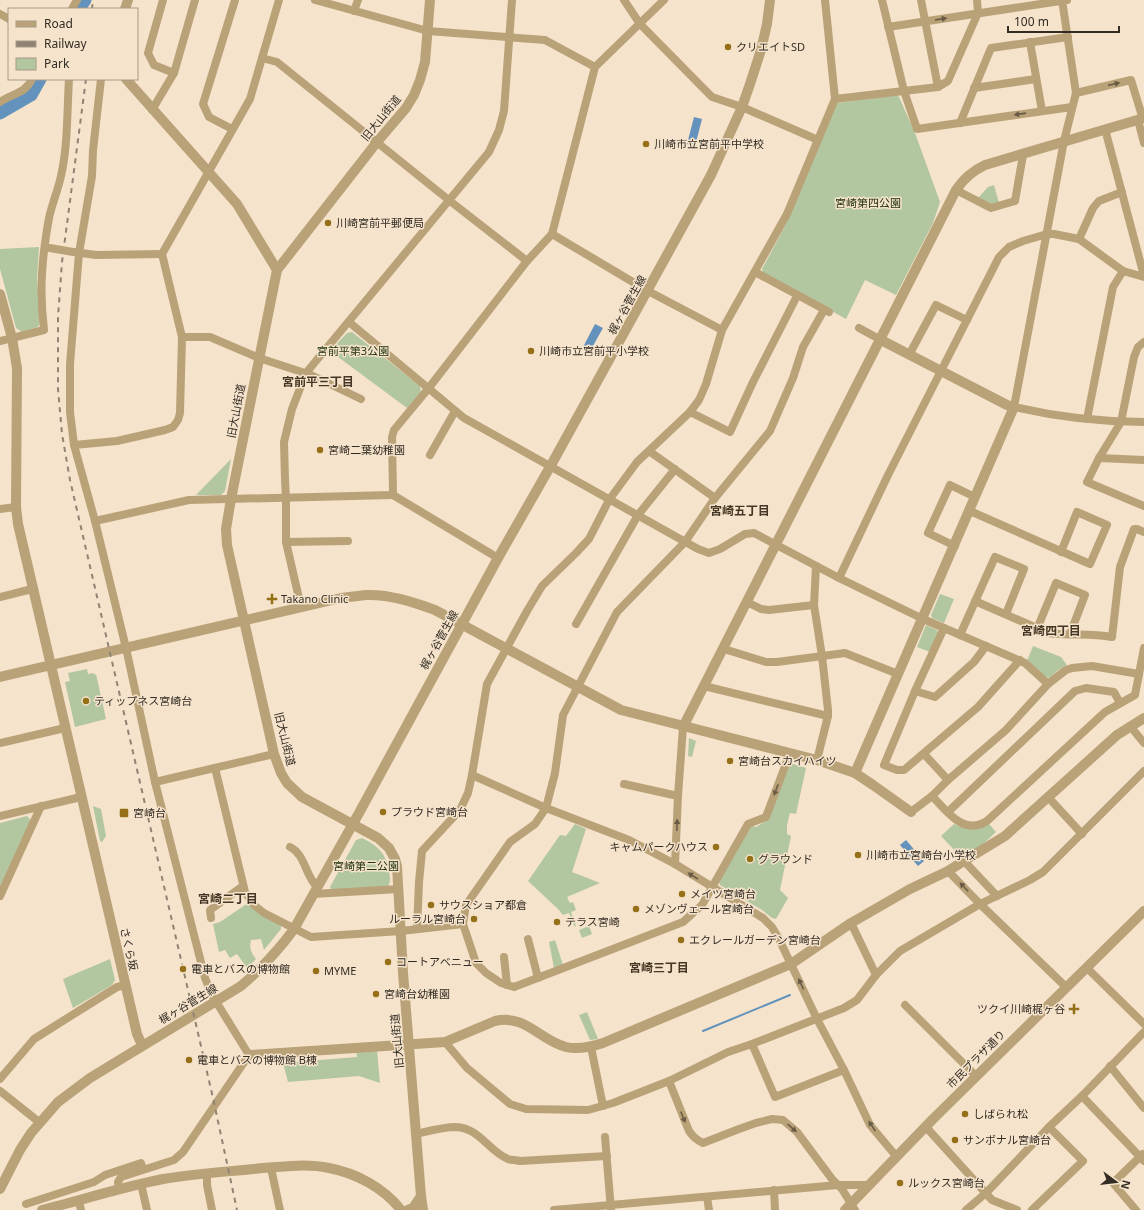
<svg xmlns="http://www.w3.org/2000/svg" width="1144" height="1210" font-family="'Noto Sans','Noto Sans JP',sans-serif">
	<style>
		.green { fill: #b2c7a0 }
		.water { fill: #6393bc }
		.lines { fill: none; stroke-linecap: round; stroke-linejoin: round }
		.stream { stroke: #6393bc; stroke-width: 2 }
		.river { stroke: #6393bc; stroke-width: 13 }
		.minor { stroke: #baa278; stroke-width: 8 }
		.tertiary { stroke: #baa278; stroke-width: 10 }
		.rail { stroke: #908374; stroke-width: 2; stroke-dasharray: 5 5; stroke-linecap: butt }
		.minor-bridge { stroke: #baa278; stroke-width: 8 }
		.oneway { fill: #695b45 }
		.poi-dot { fill: #957019; stroke: #f5e3cc; stroke-width: 1.5 }
		.labels { text-anchor: middle; stroke-width: 3; stroke-linejoin: round; paint-order: stroke }
		.poi-label { font-size: 11px; fill: #332c23; stroke: #f5e3cc; text-anchor: start }
		.street-label { font-size: 11px; fill: #332c23; stroke: #f5e3cc }
		.park-label { font-size: 11px; fill: #21330b; stroke: #f5e3cc }
		.neighbourhood-label { font-size: 12px; font-weight: bold; fill: #453724; stroke: #f5e3cc }
	</style>
	<rect width="100%" height="100%" fill="#f5e3cc"/>
	<g class="green">
		<polygon points="896,95 899,97 915,133 940,202 933,223 896,295 865,280 846,319 763,273 762,269 785,226 804,183 834,107 838,103"/>
		<polygon points="994,185 999,203 994,205 978,198 988,187"/>
		<polygon points="39,247 37,278 40,322 38,327 22,332 16,328 0,269 0,249"/>
		<polygon points="352,332 420,386 421,392 407,408 330,351 347,333"/>
		<polygon points="231,459 225,491 221,495 196,495"/>
		<polygon points="940,594 954,599 944,623 932,618 931,615"/>
		<polygon points="926,625 937,630 938,633 930,652 917,647"/>
		<path d="M1033,646L1061,657L1067,665L1057,671L1050,678C1041,677 1035,665 1027,661Z"/>
		<polygon points="87,669 88,674 94,673 94,675 96,674 106,719 75,727 65,682 70,681 68,673"/>
		<polygon points="689,738 696,741 692,757 688,756"/>
		<polygon points="790,763 806,768 796,814 790,813 787,825 787,834 791,836 780,890 788,898 776,919 772,918 762,910 720,885 718,878 748,829 752,826 756,827 769,819"/>
		<polygon points="93,806 101,809 106,836 102,842 100,841"/>
		<polygon points="27,816 31,820 0,887 0,823"/>
		<polygon points="575,824 586,829 572,872 600,883 567,897 570,903 573,902 576,910 571,912 576,926 575,927 569,913 563,915 558,909 528,881 560,835 566,836"/>
		<path d="M954,824C966,830 978,831 989,824L996,832L982,845L961,857L941,836Z"/>
		<path d="M362,838C377,845 387,854 389,871C390,877 391,881 388,887L332,890L330,887L356,840Z"/>
		<path d="M248,903L281,924V929L264,950L261,939L251,940C249,948 251,953 256,959L247,968L237,954L230,958L225,950L219,952L213,924L220,922Z"/>
		<polygon points="606,916 609,923 599,927 597,918"/>
		<polygon points="589,926 592,934 582,938 579,930"/>
		<polygon points="555,940 563,965 554,968 549,942"/>
		<polygon points="110,959 115,980 112,985 73,1008 63,979"/>
		<polygon points="587,1012 598,1039 590,1040 579,1015"/>
		<polygon points="377,1050 380,1083 359,1076 288,1082 283,1063 357,1057 356,1051"/>
	</g>
	<g class="water">
		<polygon points="694,117 702,119 695,146 687,144"/>
		<polygon points="595,324 603,328 589,353 582,349"/>
		<polygon points="906,840 924,861 918,866 900,845"/>
	</g>
	<g class="lines">
		<polyline class="stream" points="703,1031 790,995"/>
		<g class="river">
			<polyline points="79,9 85,0"/>
			<polyline points="0,113 31,95 40,79"/>
		</g>
		<g class="minor">
			<polyline points="163,0 148,53 154,65 174,73"/>
			<polyline points="315,0 428,31 545,40 595,67"/>
			<polyline points="624,0 640,24 712,97 742,107 818,140"/>
			<polyline points="882,0 904,91 917,129 1072,107"/>
			<polyline points="921,0 938,87"/>
			<path d="M1062,0L1076,93L1064,141L1014,407C1057,417 1100,422 1144,422"/>
			<polyline points="72,9 77,0"/>
			<polyline points="354,11 358,0"/>
			<polyline points="0,14 9,19"/>
			<polyline points="888,27 1067,0"/>
			<polyline points="1030,42 1042,111"/>
			<polyline points="262,58 277,62 450,201 527,261"/>
			<polyline points="101,79 93,150 92,176 79,253 70,364 70,412 74,445 95,521 126,648 155,782 205,978 212,995 249,1055 183,1152 174,1160 121,1177 118,1182 119,1189"/>
			<polyline points="974,88 1036,79"/>
			<polyline points="1076,93 1131,80 1143,119"/>
			<polyline points="835,99 938,87 948,81 978,13 977,0"/>
			<path d="M0,102C13,93 25,94 32,79"/>
			<polyline points="152,110 174,73 195,0"/>
			<polyline points="1138,120 1144,143"/>
			<polyline points="960,123 991,48 1068,37"/>
			<polyline points="232,129 209,117 203,104 235,0"/>
			<polyline points="1105,129 1144,276"/>
			<polyline points="956,190 991,208 1015,201 1023,155"/>
			<polyline points="552,234 648,291 722,330"/>
			<polyline points="1079,239 1093,208 1099,201 1122,192"/>
			<polyline points="74,252 96,255 162,254"/>
			<polyline points="755,272 829,312"/>
			<polyline points="349,322 464,418 698,549 709,553 720,549 745,534 754,533 839,578 923,619 1025,663 1048,684"/>
			<polyline points="859,328 881,340"/>
			<polyline points="182,337 210,337 259,358 311,375 361,399"/>
			<path d="M0,341L44,330C39,290 42,257 49,218C52,204 58,190 61,176C68,145 67,111 69,79"/>
			<polyline points="1144,342 1138,347 1134,357 1121,422 1099,458 1087,482 1144,506"/>
			<polyline points="909,355 936,305 967,320"/>
			<polyline points="690,412 730,432 753,382 797,296"/>
			<polyline points="1087,419 1113,287 1123,271"/>
			<polyline points="74,445 117,441 165,430 173,427 178,420 180,413 182,337 162,254 250,99 279,0"/>
			<polyline points="649,451 715,498"/>
			<polyline points="430,455 455,411"/>
			<polyline points="1099,458 1144,460"/>
			<polyline points="0,509 16,507"/>
			<polyline points="970,511 1090,564 1107,525 1077,512 1061,552"/>
			<polyline points="95,521 189,500 393,495"/>
			<polyline points="286,542 348,541"/>
			<polyline points="955,546 928,533 950,485 975,497"/>
			<polyline points="498,558 393,495 392,437 394,430 428,389 527,261 552,234 595,67 664,0"/>
			<polyline points="816,566 814,605 822,656 828,710 828,716 817,760"/>
			<polyline points="839,578 888,475 999,257 1009,247 1023,241 1047,234 1054,234 1079,239 1123,271 1144,277"/>
			<polyline points="0,597 32,589"/>
			<path d="M975,601L1048,633C1069,636 1090,633 1112,637L1120,567L1134,529H1137L1144,532"/>
			<polyline points="747,602 761,609 769,610 814,605"/>
			<polyline points="301,607 286,542 286,498 285,480 284,442 292,409 306,373 489,152 499,130 504,111 512,0"/>
			<polyline points="576,624 638,515 675,469"/>
			<polyline points="944,628 915,691 884,765 897,770 904,770 978,707 1020,660"/>
			<polyline points="1037,629 1056,583 1085,595 1070,634"/>
			<polyline points="960,635 995,557 1024,569 1006,614"/>
			<polyline points="724,649 766,662 777,662 845,653 898,674"/>
			<polyline points="704,686 828,716"/>
			<polyline points="915,691 935,697 974,662 986,646"/>
			<polyline points="1130,726 1144,743"/>
			<polyline points="0,743 65,728"/>
			<polyline points="790,753 766,817 748,824 702,905 683,922 514,987 501,983 486,973 476,963 463,924 466,905 510,842 535,824 546,808 555,773 563,715 617,612 685,542 715,498 770,431 793,378 803,347 824,310"/>
			<polyline points="924,754 948,780"/>
			<polyline points="215,768 245,892 254,905 264,913 311,937 401,931 463,924"/>
			<polyline points="472,775 546,808 629,840 675,864 763,918 772,927 779,939 817,1019 844,1070 870,1125 896,1156"/>
			<polyline points="155,782 274,754"/>
			<polyline points="624,784 678,796"/>
			<path d="M932,796C947,811 963,836 987,821L1105,712L1135,695L1144,648"/>
			<polyline points="1048,797 1082,834"/>
			<polyline points="911,812 932,796 948,780 1006,730 1048,684 1066,670 1072,668 1092,666 1139,674"/>
			<polyline points="948,812 1075,691 1086,688 1114,692 1120,703"/>
			<polyline points="0,816 81,797"/>
			<path d="M290,847C305,854 305,875 317,887"/>
			<polyline points="964,861 997,896"/>
			<polyline points="675,864 678,796 683,727"/>
			<polyline points="948,871 980,904 1066,987"/>
			<polyline points="313,894 399,889"/>
			<polyline points="0,896 41,806"/>
			<polyline points="211,918 210,910 243,886"/>
			<polyline points="851,923 876,975"/>
			<polyline points="417,929 419,882 422,851 460,810 468,793 472,775 487,684 527,611 542,586 576,553 589,539 609,500 637,462 690,412 699,400 706,384 722,330 787,214 835,99 825,0"/>
			<polyline points="528,939 538,978"/>
			<polyline points="504,957 507,985"/>
			<polyline points="1087,968 1144,1024"/>
			<polyline points="905,1005 976,1076"/>
			<polyline points="445,1042 467,1068 510,1104 526,1109 588,1110 613,1103 669,1081 728,1052 752,1044 844,1008 857,1000 876,975 900,951 980,904 1030,880 1043,872 1144,771"/>
			<polyline points="752,1044 775,1097 844,1070"/>
			<polyline points="591,1047 603,1106"/>
			<polyline points="1110,1066 1144,1108"/>
			<polyline points="0,1079 34,1039 117,987 125,985"/>
			<path d="M669,1081L689,1131C693,1137 696,1140 703,1143L739,1129L756,1123L772,1119L783,1120L797,1132L832,1179L842,1189L855,1210"/>
			<polyline points="0,1091 39,1122"/>
			<polyline points="1082,1096 1144,1161"/>
			<polyline points="925,1126 992,1200 1017,1210"/>
			<path d="M416,1134C429,1131 443,1127 456,1127C480,1128 488,1151 508,1159C511,1160 516,1160 520,1161L607,1156"/>
			<polyline points="605,1137 611,1210"/>
			<polyline points="271,1168 280,1210"/>
			<polyline points="207,1173 207,1185 212,1210"/>
			<polyline points="141,1184 147,1210"/>
			<polyline points="774,1190 775,1210"/>
			<polyline points="707,1197 709,1210"/>
			<polyline points="79,1201 81,1210"/>
			<polyline points="26,1204 94,1182 105,1175 141,1163 143,1169"/>
			<polyline points="554,1210 838,1185 869,1185"/>
			<polyline points="966,1210 986,1193 1049,1127 1082,1096 1144,1032"/>
			<polyline points="1032,1210 1083,1161 1049,1127"/>
			<polyline points="1136,1210 1113,1183 1143,1154"/>
		</g>
		<g class="tertiary">
			<polyline points="125,9 128,0"/>
			<polyline points="126,79 237,204 277,270"/>
			<polyline points="0,294 12,338 17,368 16,507 18,524 137,1034 142,1045"/>
			<path d="M0,677L341,598C349,597 358,596 366,595C389,594 413,602 435,610L621,710L817,760L855,773L873,785L911,812"/>
			<path d="M683,727L956,190C964,178 972,171 985,165L1144,118"/>
			<polyline points="855,773 1014,407 1007,405 881,340"/>
			<path d="M249,1055L445,1042L495,1021C526,1014 539,1040 566,1047C579,1050 591,1047 603,1043L791,964L851,923L910,889L948,871L964,861L1005,836L1117,735L1144,718"/>
			<path d="M0,1189L20,1150L31,1133L58,1102L90,1078L241,986C262,968 278,951 294,929L359,813L498,558L550,467L711,175L742,107L750,84L761,50L767,24L770,0"/>
			<path d="M42,1210C82,1200 122,1187 163,1179C193,1174 223,1172 253,1169C278,1167 305,1163 329,1168C356,1173 384,1188 401,1210"/>
			<polyline points="408,1210 413,1208 421,1196"/>
			<polyline points="423,1210 421,1196 403,973 397,866 395,859 389,848 378,838 302,797 287,783 281,773 274,754 227,545 226,529 231,499 277,270 377,142 406,108 414,95 420,80 425,62 430,0"/>
			<polyline points="845,1210 933,1119 1144,911"/>
		</g>
		<g class="rail">
			<polyline points="92,9 93,0"/>
			<polyline points="86,79 62,262 58,317 58,389 62,434 70,480 213,1098 237,1210"/>
		</g>
		<polyline class="minor-bridge" points="50,248 73,252"/>
	</g>
	<defs><path id="oneway-solid" d="M-6-.8H1V-3.2L6.5 0L1 3.2V.8H-6Z"/></defs>
	<g class="oneway">
		<use href="#oneway-solid" transform="translate(941 19) rotate(-9)"/>
		<use href="#oneway-solid" transform="translate(1114 84) rotate(-13)"/>
		<use href="#oneway-solid" transform="translate(1020 114) rotate(172)"/>
		<use href="#oneway-solid" transform="translate(776 790) rotate(111)"/>
		<use href="#oneway-solid" transform="translate(677 825) rotate(-88)"/>
		<use href="#oneway-solid" transform="translate(693 876) rotate(-148)"/>
		<use href="#oneway-solid" transform="translate(964 887) rotate(-134)"/>
		<use href="#oneway-solid" transform="translate(801 984) rotate(-115)"/>
		<use href="#oneway-solid" transform="translate(683 1117) rotate(68)"/>
		<use href="#oneway-solid" transform="translate(872 1126) rotate(-124)"/>
		<use href="#oneway-solid" transform="translate(792 1128) rotate(42)"/>
	</g>
	<g class="poi-dot">
		<circle cx="728" cy="47" r="4"/>
		<circle cx="646" cy="144" r="4"/>
		<circle cx="328" cy="223" r="4"/>
		<circle cx="531" cy="351" r="4"/>
		<circle cx="320" cy="450" r="4"/>
		<path d="M270 593h4v4h4v4h-4v4h-4v-4h-4v-4h4z"/>
		<circle cx="86" cy="701" r="4"/>
		<circle cx="730" cy="761" r="4"/>
		<circle cx="383" cy="812" r="4"/>
		<rect x="119" y="808" width="10" height="10" rx="2"/>
		<circle cx="716" cy="847" r="4"/>
		<circle cx="858" cy="855" r="4"/>
		<circle cx="750" cy="859" r="4"/>
		<circle cx="682" cy="894" r="4"/>
		<circle cx="431" cy="905" r="4"/>
		<circle cx="636" cy="909" r="4"/>
		<circle cx="474" cy="919" r="4"/>
		<circle cx="557" cy="922" r="4"/>
		<circle cx="681" cy="940" r="4"/>
		<circle cx="388" cy="962" r="4"/>
		<circle cx="183" cy="969" r="4"/>
		<circle cx="316" cy="971" r="4"/>
		<circle cx="376" cy="994" r="4"/>
		<path d="M1072 1003h4v4h4v4h-4v4h-4v-4h-4v-4h4z"/>
		<circle cx="189" cy="1060" r="4"/>
		<circle cx="965" cy="1114" r="4"/>
		<circle cx="955" cy="1140" r="4"/>
		<circle cx="900" cy="1183" r="4"/>
	</g>
	<g class="labels">
		<g class="poi-label">
			<text x="736" y="51">クリエイトSD</text>
			<text x="654" y="148">川崎市立宮前平中学校</text>
			<text x="336" y="227">川崎宮前平郵便局</text>
			<text x="539" y="355">川崎市立宮前平小学校</text>
			<text x="328" y="454">宮崎二葉幼稚園</text>
			<text x="281" y="603">Takano Clinic</text>
			<text x="94" y="705">ティップネス宮崎台</text>
			<text x="738" y="765">宮崎台スカイハイツ</text>
			<text x="391" y="816">プラウド宮崎台</text>
			<text x="133" y="817">宮崎台</text>
			<text x="708" y="851" text-anchor="end">キャムパークハウス</text>
			<text x="866" y="859">川崎市立宮崎台小学校</text>
			<text x="758" y="863">グラウンド</text>
			<text x="690" y="898">メイツ宮崎台</text>
			<text x="439" y="909">サウスショア都倉</text>
			<text x="644" y="913">メゾンヴェール宮崎台</text>
			<text x="466" y="923" text-anchor="end">ルーラル宮崎台</text>
			<text x="565" y="926">テラス宮崎</text>
			<text x="689" y="944">エクレールガーデン宮崎台</text>
			<text x="396" y="966">コートアベニュー</text>
			<text x="191" y="973">電車とバスの博物館</text>
			<text x="324" y="975">MYME</text>
			<text x="384" y="998">宮崎台幼稚園</text>
			<text x="1065" y="1013" text-anchor="end">ツクイ川崎梶ヶ谷</text>
			<text x="197" y="1064">電車とバスの博物館 B棟</text>
			<text x="973" y="1118">しばられ松</text>
			<text x="963" y="1144">サンボナル宮崎台</text>
			<text x="908" y="1187">ルックス宮崎台</text>
		</g>
		<g class="street-label">
			<text transform="translate(381 118) rotate(-51)" y="4">旧大山街道</text>
			<text transform="translate(627 305) rotate(-61)" y="4">梶ヶ谷菅生線</text>
			<text transform="translate(236 411) rotate(-79)" y="4">旧大山街道</text>
			<text transform="translate(439 640) rotate(-61)" y="4">梶ヶ谷菅生線</text>
			<text transform="translate(285 739) rotate(76)" y="4">旧大山街道</text>
			<text transform="translate(129 949) rotate(77)" y="4">さくら坂</text>
			<text transform="translate(188 1004) rotate(-31)" y="4">梶ヶ谷菅生線</text>
			<text transform="translate(397 1041) rotate(-95)" y="4">旧大山街道</text>
			<text transform="translate(976 1059) rotate(-45)" y="4">市民プラザ通り</text>
		</g>
		<g class="park-label">
			<text x="868" y="207">宮崎第四公園</text>
			<text x="353" y="355">宮前平第3公園</text>
			<text x="366" y="870">宮崎第二公園</text>
		</g>
		<g class="neighbourhood-label">
			<text x="318" y="386">宮前平三丁目</text>
			<text x="740" y="515">宮崎五丁目</text>
			<text x="1051" y="635">宮崎四丁目</text>
			<text x="228" y="903">宮崎二丁目</text>
			<text x="659" y="972">宮崎三丁目</text>
		</g>
	</g>
	<rect x="8" y="8" width="130" height="72" fill="#f5e3cc" stroke="#a79a88"/>
	<rect x="16" y="21" width="20" height="6" fill="#baa278" stroke="#a79a88"/>
	<text x="44" y="28" font-size="12" fill="#332c23">Road</text>
	<rect x="16" y="41" width="20" height="6" fill="#908374" stroke="#a79a88"/>
	<text x="44" y="48" font-size="12" fill="#332c23">Railway</text>
	<rect x="16" y="58" width="20" height="12" fill="#b2c7a0" stroke="#a79a88"/>
	<text x="44" y="68" font-size="12" fill="#332c23">Park</text>
	<g transform="translate(1116 1182) rotate(105)" stroke="#f5e3cc" stroke-width="3" paint-order="stroke">
	<path d="M0-3L7 15L0 10L-7 15Z" fill="#332c23"/>
	<text y="-6" font-size="11" font-weight="bold" text-anchor="middle" fill="#332c23">N</text>
	</g>
	<path d="M1008 26v6h111v-6" fill="none" stroke="#332c23" stroke-width="2"/>
	<text x="1014" y="26" font-size="12" fill="#332c23" stroke="#f5e3cc" stroke-width="3" paint-order="stroke">100 m</text>
</svg>
